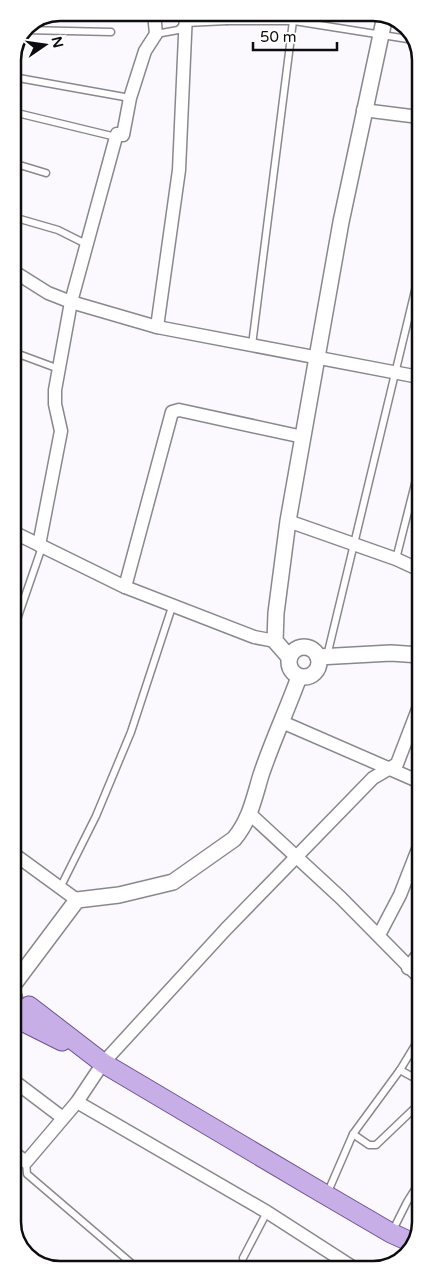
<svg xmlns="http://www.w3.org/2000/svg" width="433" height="1282" font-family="'Varela Round',sans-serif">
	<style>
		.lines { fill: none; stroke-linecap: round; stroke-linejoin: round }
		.service-casing { stroke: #8a878f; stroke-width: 9 }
		.minor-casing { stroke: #8a878f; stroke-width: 15 }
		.tertiary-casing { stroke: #8a878f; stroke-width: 18 }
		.primary-casing { stroke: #6e5291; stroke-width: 21 }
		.service { stroke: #fff; stroke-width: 6 }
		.minor { stroke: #fff; stroke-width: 12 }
		.tertiary { stroke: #fff; stroke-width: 15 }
		.primary { stroke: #c7aee7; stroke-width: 19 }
		.rim { fill: none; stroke: #0d0c0f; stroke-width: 2.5 }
	</style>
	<rect width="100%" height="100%" fill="#fbf9fe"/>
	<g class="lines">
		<defs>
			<g id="service">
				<polyline points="227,21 227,13"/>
				<polyline points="25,30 111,32"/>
				<polyline points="156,34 178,30 186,23 227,21 294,21 414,40"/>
				<polyline points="13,77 130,98"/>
				<polyline points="13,112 116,137"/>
				<polyline points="13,163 46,173"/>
				<polyline points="13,217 58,230 86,244"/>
				<polyline points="252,345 294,13"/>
				<polyline points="13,352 59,369"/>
				<polyline points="396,559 419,468"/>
				<polyline points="13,631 42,547"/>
				<polyline points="327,656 419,274"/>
				<polyline points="60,888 96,816 131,732 172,607"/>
				<polyline points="400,1070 420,1081"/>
				<polyline points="353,1134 369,1145 376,1145 420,1103"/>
				<polyline points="26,1162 27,1174 138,1269"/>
				<polyline points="327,1194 353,1134 400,1070 420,1037"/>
				<polyline points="392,1232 407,1202 420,1181"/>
				<polyline points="243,1258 267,1212"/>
			</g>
			<g id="minor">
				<polyline points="363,110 419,117"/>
				<polyline points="13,271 48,293 71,302 157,327 419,377"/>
				<polyline points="157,327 179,170 186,13"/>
				<polyline points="288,521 396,559 420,570"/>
				<polyline points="13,532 125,587 254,637 275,641"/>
				<polyline points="39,545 61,431 55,404 55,390 71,302 116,137 117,134 123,135 130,98 145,51 156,34 154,13"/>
				<polyline points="125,587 172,412 179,410 303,437"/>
				<polyline points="282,722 420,782"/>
				<polyline points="250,814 341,898 420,978"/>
				<polyline points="14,854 77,900"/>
				<polyline points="379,935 400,895 420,844"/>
				<polyline points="408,968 420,952"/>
				<polyline points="14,1081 63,1118"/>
				<polyline points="77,1102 267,1212 354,1268"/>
				<polyline points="14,1153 26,1162 77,1102 103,1063 226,929 373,778 397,764 420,704"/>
			</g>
			<g id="tertiary">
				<circle cx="304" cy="662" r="15"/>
				<polyline points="289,657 275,641 276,613 288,521 341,222 385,16"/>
				<polyline points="318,657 391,653 420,655"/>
				<path d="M14,984L77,900L119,895L173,882L234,839C250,820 254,798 261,775C272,742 287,710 299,677"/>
				<polyline points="14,996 15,1002"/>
			</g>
			<g id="primary">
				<polyline points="29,1006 103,1063 314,1188 391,1233 413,1243"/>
				<polyline points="20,1020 62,1041"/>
			</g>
		</defs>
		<use href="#service" class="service-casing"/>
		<use href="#minor" class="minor-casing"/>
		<use href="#tertiary" class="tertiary-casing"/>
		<use href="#primary" class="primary-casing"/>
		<use href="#service" class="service"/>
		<use href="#minor" class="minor"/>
		<use href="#tertiary" class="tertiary"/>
		<use href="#primary" class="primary"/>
	</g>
	<path d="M0 0H433V1282H0ZM60 21H373A39 39 0 0 1 412 60V1222A39 39 0 0 1 373 1261H60A39 39 0 0 1 21 1222V60A39 39 0 0 1 60 21Z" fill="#fff" fill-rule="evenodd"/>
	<path class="rim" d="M60 21H373A39 39 0 0 1 412 60V1222A39 39 0 0 1 373 1261H60A39 39 0 0 1 21 1222V60A39 39 0 0 1 60 21Z"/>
	<g transform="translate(45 45) rotate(77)" stroke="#ffffff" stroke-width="4" paint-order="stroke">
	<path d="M0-4L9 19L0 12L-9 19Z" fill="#0d0c0f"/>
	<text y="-8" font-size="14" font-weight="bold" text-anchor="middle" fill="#0d0c0f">N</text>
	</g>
	<path d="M253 42v8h84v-8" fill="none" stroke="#0d0c0f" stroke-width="2.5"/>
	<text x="260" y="42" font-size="15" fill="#0d0c0f" stroke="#ffffff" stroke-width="4" paint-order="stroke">50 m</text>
</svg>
